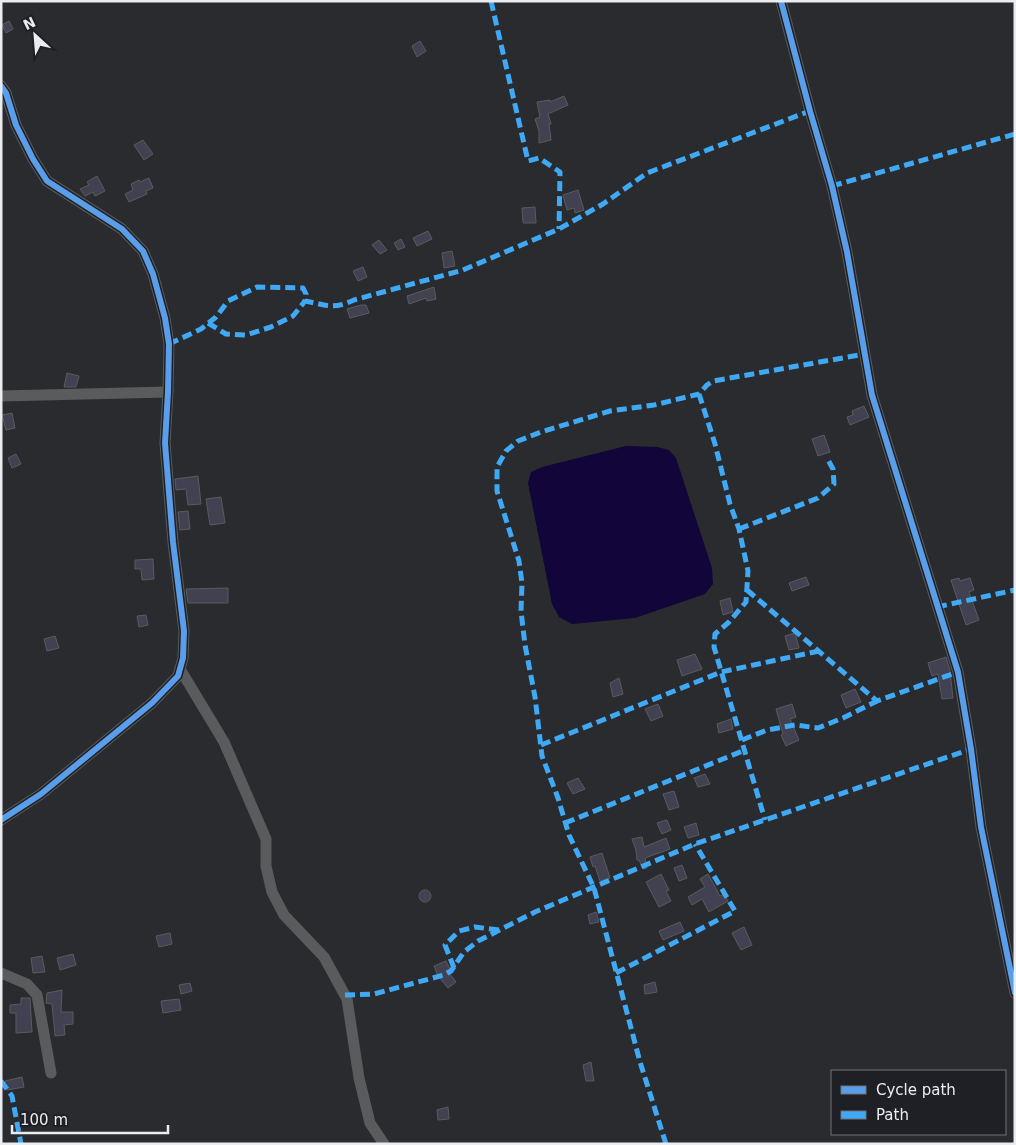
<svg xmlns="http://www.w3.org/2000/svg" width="1016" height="1145" font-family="'DejaVu Sans',sans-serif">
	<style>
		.water { fill: #11053a }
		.building { fill: #424152; stroke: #5a5b5d }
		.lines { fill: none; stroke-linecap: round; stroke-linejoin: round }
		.minor { stroke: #5a5b5d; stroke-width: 11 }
		.quiet { stroke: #3fa9f5; stroke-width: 5; stroke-dasharray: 10 5; stroke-linecap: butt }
		.cycleway-casing { stroke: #1f2025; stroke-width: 9 }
		.cycleway { stroke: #5a9eea; stroke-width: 6 }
	</style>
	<rect width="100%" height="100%" fill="#2a2b2e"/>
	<polygon class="water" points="626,446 657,447 669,450 676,458 712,568 713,584 705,594 635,618 572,624 559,617 552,604 528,483 531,472 542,467"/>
	<g class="building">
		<polygon points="9,21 13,29 6,33 2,25"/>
		<polygon points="420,41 426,51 417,57 412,46"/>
		<polygon points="564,96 568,105 548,114 551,124 549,124 551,140 539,143 539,131 535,119 540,117 537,102 550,100 550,102"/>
		<polygon points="143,140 153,154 144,160 134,145"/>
		<polygon points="97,176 105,191 95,196 93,192 85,196 80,189 89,185 87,182"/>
		<polygon points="149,178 153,188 146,191 147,194 129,202 125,194 133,190 131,184 139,180 140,182"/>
		<polygon points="578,190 584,210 575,213 574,208 567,210 563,195"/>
		<polygon points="535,207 536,223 523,223 522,208"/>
		<polygon points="428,231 432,239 417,246 413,238"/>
		<polygon points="401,239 405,247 398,250 394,243"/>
		<polygon points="379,240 387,250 380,254 372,245"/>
		<polygon points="452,251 455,266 444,268 442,253"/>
		<polygon points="363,267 367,277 358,281 353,271"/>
		<polygon points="434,287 436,299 427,301 426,298 409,304 407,296"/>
		<polygon points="361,305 366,305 369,313 350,318 347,309"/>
		<polygon points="67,373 79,376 76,387 64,387"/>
		<polygon points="864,406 869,417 850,425 847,417 853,415 852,411"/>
		<polygon points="12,413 15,428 6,430 2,415"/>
		<polygon points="824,435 830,452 818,456 812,439"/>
		<polygon points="16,454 21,464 12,468 8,458"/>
		<polygon points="198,476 201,504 188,505 186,489 176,490 175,479"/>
		<polygon points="221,497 225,523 210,525 206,499"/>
		<polygon points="188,511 190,529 180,530 178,512"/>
		<polygon points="153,559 154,579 142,580 141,569 135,569 135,560"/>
		<polygon points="806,577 809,585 792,591 789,583"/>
		<polygon points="959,578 960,581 970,578 974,590 969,592 979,620 966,625 951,580"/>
		<polygon points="228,588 228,603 188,603 186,589"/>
		<polygon points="730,598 733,612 723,615 720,601"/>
		<polygon points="146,615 148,625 139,627 137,616"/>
		<polygon points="795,633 799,648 789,650 785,636"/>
		<polygon points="55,636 59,648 47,651 44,639"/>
		<polygon points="695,654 702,669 682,676 677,660"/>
		<polygon points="946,657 950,671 953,698 942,699 938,674 932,676 928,663"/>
		<polygon points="619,678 623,694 613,697 610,683"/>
		<polygon points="855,689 861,702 846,708 841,695"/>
		<polygon points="658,704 663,716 651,721 645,709"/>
		<polygon points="792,704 796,717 790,719 799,740 786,746 781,735 783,734 776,709"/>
		<polygon points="731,719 733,729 719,733 717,724"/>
		<polygon points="705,774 710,784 698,787 694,778"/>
		<polygon points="578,778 585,789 573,794 567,783"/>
		<polygon points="674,791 679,807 669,810 663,794"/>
		<polygon points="667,820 671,830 662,834 657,823"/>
		<polygon points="696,823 699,835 688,838 684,827"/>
		<polygon points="642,837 644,847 666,838 670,849 645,858 647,868 643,869 639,860 637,860 636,850 632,839"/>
		<polygon points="602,853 610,878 600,881 595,866 593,867 590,857"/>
		<polygon points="682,865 687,878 679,881 674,868"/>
		<polygon points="661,874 669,890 666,891 671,901 659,907 646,882"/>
		<polygon points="708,874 720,896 724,894 728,901 709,912 702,899 692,905 688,897 705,887 700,879"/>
		<circle cx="425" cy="896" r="6"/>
		<polygon points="596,912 599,922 590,924 588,915"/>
		<polygon points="680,922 684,931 663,940 659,931"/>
		<polygon points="744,927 752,945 741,950 732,933"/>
		<polygon points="170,933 172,944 159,947 156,936"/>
		<polygon points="73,954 76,965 60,970 57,958"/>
		<polygon points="42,956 45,972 33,973 31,958"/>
		<polygon points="446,961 450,969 447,970 456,982 448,988 438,976 434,966"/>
		<polygon points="655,982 657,992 645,994 644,985"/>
		<polygon points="190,983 192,991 181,994 179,985"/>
		<polygon points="62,990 61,1012 73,1012 73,1024 64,1025 65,1035 55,1036 52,1004 46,1003 47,993"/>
		<polygon points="21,998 30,998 32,1032 16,1033 16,1013 10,1013 10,1005 21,1004"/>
		<polygon points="179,999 181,1010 163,1013 161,1001"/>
		<polygon points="591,1062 594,1081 586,1081 583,1065"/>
		<polygon points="22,1077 24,1087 7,1090 5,1081"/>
		<polygon points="448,1107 449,1119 438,1120 437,1110"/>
	</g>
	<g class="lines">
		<g class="minor">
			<polyline points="781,1 810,111 832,186 847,252 872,395 958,672 971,749 981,827 1015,993"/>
			<polyline points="1,86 6,93 16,125 33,159 47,181 122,229 143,251 153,274 165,318 169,344 168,392 165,443 173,542 184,631 183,658 178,676 152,703 41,794 1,820"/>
			<polyline points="1,396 168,392"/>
			<polyline points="180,669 224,742 266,839 266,866 272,892 284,915 324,957 347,999 359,1078 370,1123 384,1144"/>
			<polyline points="1,973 27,984 37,995 51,1073"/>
		</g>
		<g class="quiet">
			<polyline points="491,1 528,161 539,158 560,172 559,229"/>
			<polyline points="832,186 1015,134"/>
			<polyline points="208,323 226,334 246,335 271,327 293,316 305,301"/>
			<path d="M169,344L201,329L216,317L228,301L257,287L303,288L306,294L305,301C327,305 332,310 354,300L463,270L559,229L603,204L647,173L810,111"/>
			<polyline points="699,394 715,444 730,504 739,529 748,571 746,602 729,622 715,634 714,647 765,820"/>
			<polyline points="739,529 818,498 834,484 833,469 827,458"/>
			<polyline points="747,590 877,701 958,672"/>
			<polyline points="937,607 1015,590"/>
			<polyline points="742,740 767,730 795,725 818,728 843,718 877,701"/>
			<polyline points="541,745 721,672 819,651"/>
			<polyline points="565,823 745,750"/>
			<polyline points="454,968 445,945 459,931 475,927 499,930"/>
			<polyline points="616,973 735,911 695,844"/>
			<polyline points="345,995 374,994 444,975 451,971 464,952 478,941 535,912 695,844 971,749"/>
			<polyline points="1,1081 12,1096 21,1144"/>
			<polyline points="666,1144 640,1062 594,888 569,835 558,798 542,756 535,697 525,645 521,611 522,583 519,561 497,491 497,467 506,451 518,441 541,432 610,411 654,405 699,394 707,385 713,381 865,354"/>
		</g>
		<defs>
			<g id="cycleway">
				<polyline points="781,1 810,111 832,186 847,252 872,395 958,672 971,749 981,827 1015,993"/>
				<polyline points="1,86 6,93 16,125 33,159 47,181 122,229 143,251 153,274 165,318 169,344 168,392 165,443 173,542 184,631 183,658 178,676 152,703 41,794 1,820"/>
			</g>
		</defs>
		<use href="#cycleway" class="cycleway-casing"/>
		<use href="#cycleway" class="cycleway"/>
	</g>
	<rect width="1016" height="1145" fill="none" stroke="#ebecf0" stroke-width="5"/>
	<rect x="831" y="1070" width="175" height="65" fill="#1f2025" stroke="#717276"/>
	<rect x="841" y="1086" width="25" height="8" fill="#5a9eea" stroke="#717276"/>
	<text x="876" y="1095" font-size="15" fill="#ebecf0">Cycle path</text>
	<rect x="841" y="1111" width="25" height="8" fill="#3fa9f5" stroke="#717276"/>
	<text x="876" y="1120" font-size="15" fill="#ebecf0">Path</text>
	<g transform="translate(35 35) rotate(334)" stroke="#1f2025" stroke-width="4" paint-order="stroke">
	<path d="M0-4L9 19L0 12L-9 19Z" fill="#ebecf0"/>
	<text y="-8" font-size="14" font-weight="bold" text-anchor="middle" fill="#ebecf0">N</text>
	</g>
	<path d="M12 1125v8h156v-8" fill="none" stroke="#ebecf0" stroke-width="2.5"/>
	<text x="20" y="1125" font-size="15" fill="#ebecf0" stroke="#1f2025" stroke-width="4" paint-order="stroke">100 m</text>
</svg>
